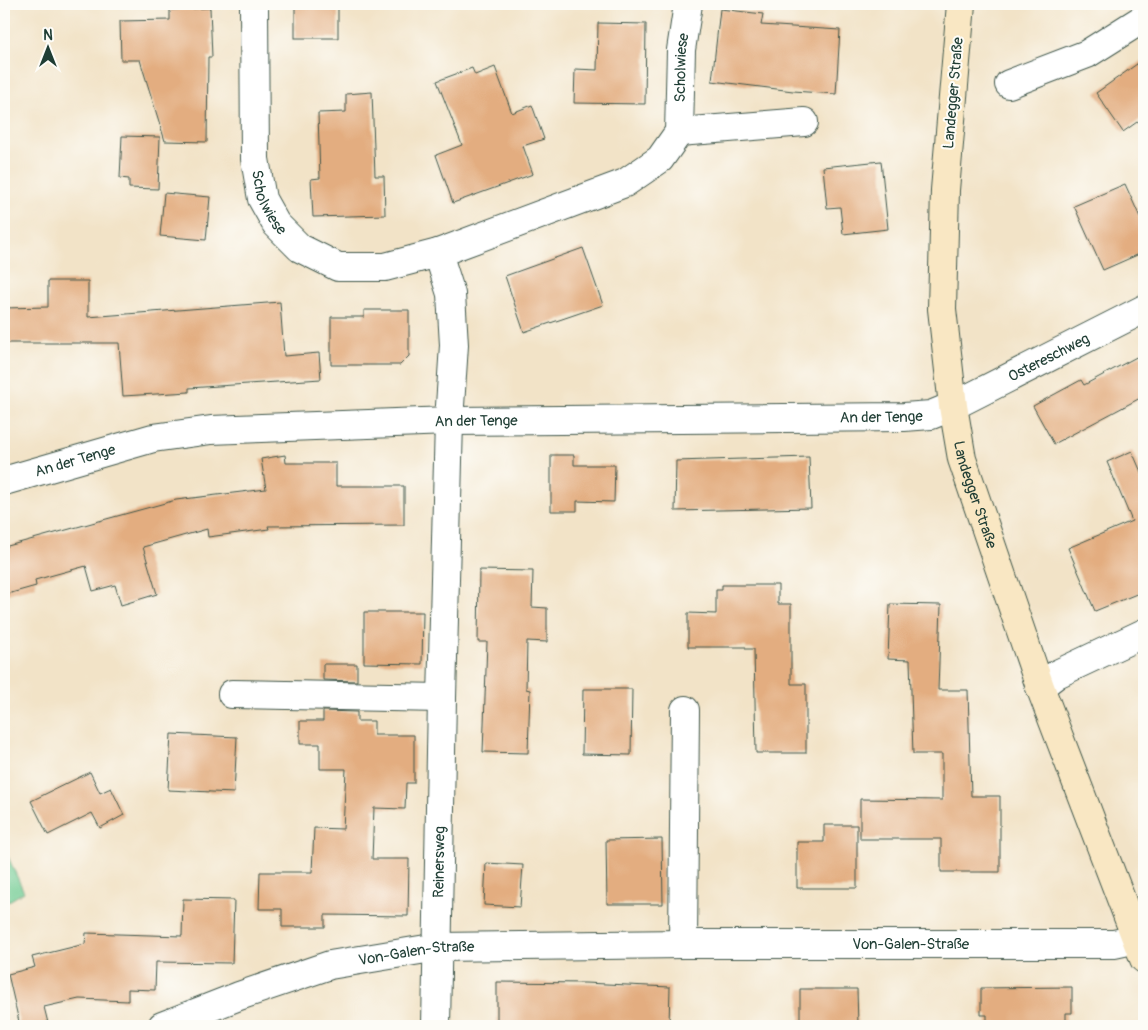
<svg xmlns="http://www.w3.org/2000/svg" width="1148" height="1030" font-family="Pangolin,sans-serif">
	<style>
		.green { fill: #70cb92; stroke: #488463 }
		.building { fill: #e3ad80 }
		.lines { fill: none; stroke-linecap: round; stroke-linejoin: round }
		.minor-casing { stroke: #3f564a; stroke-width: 30 }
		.secondary-casing { stroke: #3f564a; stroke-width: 30 }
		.minor { stroke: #fff; stroke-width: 28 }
		.secondary { stroke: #f9e7c3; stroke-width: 28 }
		.labels { text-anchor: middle; stroke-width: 4; stroke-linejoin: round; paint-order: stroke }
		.street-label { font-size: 15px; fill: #1f3d34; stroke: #fdfcf7 }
	</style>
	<rect width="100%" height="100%" fill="#fdfcf7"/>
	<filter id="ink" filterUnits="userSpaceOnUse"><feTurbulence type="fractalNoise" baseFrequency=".02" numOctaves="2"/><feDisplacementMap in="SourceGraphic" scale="10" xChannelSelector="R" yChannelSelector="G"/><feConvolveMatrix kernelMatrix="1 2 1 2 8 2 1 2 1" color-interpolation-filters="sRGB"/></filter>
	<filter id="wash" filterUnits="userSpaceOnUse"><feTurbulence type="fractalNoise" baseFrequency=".0096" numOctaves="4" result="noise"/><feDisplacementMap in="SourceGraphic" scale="20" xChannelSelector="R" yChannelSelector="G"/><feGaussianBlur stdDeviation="1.12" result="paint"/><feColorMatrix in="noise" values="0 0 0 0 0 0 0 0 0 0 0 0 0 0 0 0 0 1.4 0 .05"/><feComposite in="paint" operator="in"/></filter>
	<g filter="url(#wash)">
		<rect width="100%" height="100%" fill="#f2e3c7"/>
		<polygon class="green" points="4,848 24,892 4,904"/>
		<g id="blocks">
			<g class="building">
				<rect x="295" y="4" width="43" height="34"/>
				<polygon points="210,8 212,57 208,57 207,142 165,141 140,60 121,60 120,21 170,20 170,10"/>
				<polygon points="720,9 763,14 761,25 840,30 836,94 793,91 712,81"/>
				<polygon points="598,23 646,24 645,104 574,103 575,69 597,70"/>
				<polygon points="1144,59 1144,117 1123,132 1096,93"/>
				<polygon points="495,67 512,113 532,105 544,139 523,146 533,174 453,203 436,155 462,145 437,81 472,68 475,75"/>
				<polygon points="372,92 375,176 384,176 385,215 313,217 311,179 320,178 318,113 346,112 346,94"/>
				<polygon points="122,136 160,137 158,189 129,188 129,179 120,178"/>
				<polygon points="881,161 888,229 843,234 840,207 827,208 823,167"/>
				<polygon points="1125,184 1144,226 1144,252 1103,270 1074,206"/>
				<polygon points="164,193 210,197 206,240 160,236"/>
				<polygon points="583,248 603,305 524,332 505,276"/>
				<polygon points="48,281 88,281 88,317 280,302 284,356 319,353 321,379 189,388 189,392 123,396 119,343 4,343 4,308 48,307"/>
				<polygon points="364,310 409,310 409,356 400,365 331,365 331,317 364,317"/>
				<polygon points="1144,353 1144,396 1054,444 1033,406 1081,380 1084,385"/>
				<polygon points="1132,451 1144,479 1144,591 1095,611 1068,548 1132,521 1107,462"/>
				<polygon points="285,455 286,463 336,463 336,486 404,486 404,525 268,526 269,529 208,537 207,529 143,547 157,594 121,605 115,585 93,591 86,566 35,580 36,586 4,595 4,547 176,500 266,489 261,459"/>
				<polygon points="551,455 574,455 574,465 615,465 614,502 577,501 577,511 551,511"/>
				<polygon points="809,457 811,508 675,511 676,461"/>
				<polygon points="479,570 533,571 532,607 547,608 547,642 527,641 526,689 530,690 528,753 483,752 487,642 478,642"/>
				<polygon points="722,585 778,585 778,604 791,604 791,684 806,684 806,753 756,753 754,649 746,649 746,647 688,647 688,613 716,614 716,590 722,590"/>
				<polygon points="890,604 941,605 938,690 968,690 971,796 1000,796 1000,872 941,872 941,839 860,839 860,799 942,800 942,754 913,754 910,660 888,659"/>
				<polygon points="364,612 423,612 422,664 364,663"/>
				<polygon points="323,664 357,664 357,681 323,680"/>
				<polygon points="583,689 632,689 631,755 582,754"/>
				<polygon points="323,711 357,712 357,721 374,721 374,735 414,735 414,783 406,783 405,809 374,808 372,859 409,859 408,916 325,915 325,927 282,927 282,909 259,909 260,872 312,872 314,828 343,829 346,769 320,769 320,744 300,744 300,721 323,721"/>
				<polygon points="171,734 237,737 234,793 168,790"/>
				<polygon points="90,772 100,793 111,788 124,815 100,828 92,813 48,835 31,801"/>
				<polygon points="824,825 857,825 857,888 797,888 797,842 824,842"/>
				<polygon points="662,839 663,904 607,904 606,840"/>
				<polygon points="486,863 523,865 520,907 484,905"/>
				<polygon points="183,899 234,900 232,963 156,962 155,990 128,989 128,1001 79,999 44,1007 48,1023 33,1026 20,1026 8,974 35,967 32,957 85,944 86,933 182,936"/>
				<polygon points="497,982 585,983 670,987 669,1026 497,1026"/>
				<polygon points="1072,987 1072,1013 1066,1013 1066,1026 987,1026 987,1015 981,1015 981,988"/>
				<polygon points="800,989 857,989 858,1026 800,1026"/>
			</g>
		</g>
	</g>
	<g filter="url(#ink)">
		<use href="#blocks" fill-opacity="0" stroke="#3f564a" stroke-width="1"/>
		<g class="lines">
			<defs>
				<g id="minor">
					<path id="s1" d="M254,4L255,159L262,199L276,224L300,248L338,267H385L438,253L625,183L660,159L679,132L681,50L688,4"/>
					<polyline points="1009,84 1087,54 1144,18"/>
					<polyline points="679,132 804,122"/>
					<path id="s2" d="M4,481L153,438L211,430L449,421L904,417L931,415L953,406L1144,309"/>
					<polyline points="1040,687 1057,674 1144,633"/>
					<polyline points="232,694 442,698"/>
					<polyline points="683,944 685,710"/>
					<path id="s3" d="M162,1026L239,996L330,965L438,947L683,944H1114L1137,939"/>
					<path id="s4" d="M436,1026L442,698L449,421L454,345L451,294L438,253"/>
				</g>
				<g id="secondary">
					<path id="s5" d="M961,4L945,190L942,309L953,406L962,459L1040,687L1144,959"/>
				</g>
			</defs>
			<use href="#minor" class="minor-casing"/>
			<use href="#secondary" class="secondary-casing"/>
			<use href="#minor" class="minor"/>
			<use href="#secondary" class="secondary"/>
		</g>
	</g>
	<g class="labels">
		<g class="street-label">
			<text dy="5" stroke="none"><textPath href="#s1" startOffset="742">Scholwiese</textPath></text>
			<text transform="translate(953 93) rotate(-85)" y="5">Landegger Straße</text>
			<text dy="5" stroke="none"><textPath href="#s1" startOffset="201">Scholwiese</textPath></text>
			<text dy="5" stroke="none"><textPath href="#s2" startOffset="1065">Ostereschweg</textPath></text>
			<text dy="5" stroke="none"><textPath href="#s2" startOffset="884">An der Tenge</textPath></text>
			<text dy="5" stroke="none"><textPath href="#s2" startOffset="479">An der Tenge</textPath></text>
			<text dy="5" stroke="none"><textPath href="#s2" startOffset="74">An der Tenge</textPath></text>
			<text dy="5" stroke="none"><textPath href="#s5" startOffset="495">Landegger Straße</textPath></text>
			<text dy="5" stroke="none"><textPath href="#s4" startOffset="164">Reinersweg</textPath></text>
			<text dy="5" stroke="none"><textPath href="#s3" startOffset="761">Von-Galen-Straße</textPath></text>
			<text dy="5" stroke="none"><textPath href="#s3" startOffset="266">Von-Galen-Straße</textPath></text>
		</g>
	</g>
	<rect width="1148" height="1030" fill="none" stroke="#fdfcf7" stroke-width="20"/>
	<g transform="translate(48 48)" stroke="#fdfcf7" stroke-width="4" paint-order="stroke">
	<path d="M0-4L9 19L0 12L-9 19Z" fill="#1f3d34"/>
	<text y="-8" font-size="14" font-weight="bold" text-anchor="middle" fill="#1f3d34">N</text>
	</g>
</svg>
